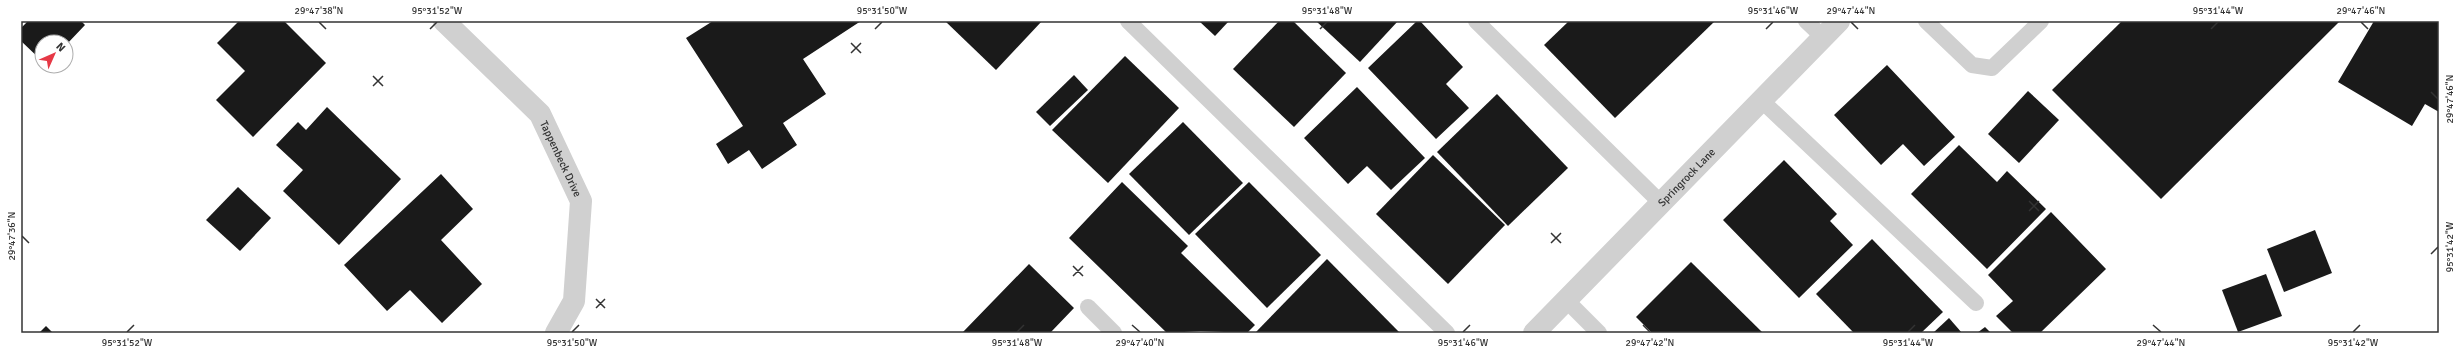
<svg xmlns="http://www.w3.org/2000/svg" width="2460" height="354" font-family="Signika,sans-serif">
	<style>
		.building { fill: #1a1a1a }
		.lines { fill: none; stroke-linecap: round; stroke-linejoin: round }
		.lane { stroke: #d0d0d0; stroke-width: 16 }
		.street { stroke: #d0d0d0; stroke-width: 22 }
		.ticks { fill: none; stroke: #333; stroke-width: 1.5 }
		.labels { text-anchor: middle; stroke-width: 4; stroke-linejoin: round; paint-order: stroke }
		.street-label { font-size: 11px; fill: #333; stroke: #fff }
		.neatline { fill: none; stroke: #333; stroke-width: 1.5 }
		.ticks-label { font-size: 10px; text-anchor: middle; fill: #333 }
	</style>
	<rect width="100%" height="100%" fill="#fff"/>
	<g class="building">
		<polygon points="28,21 81,21 85,25 66,45 66,42 42,42 42,61 21,41 21,28"/>
		<polygon points="239,21 284,21 326,63 253,137 216,100 245,71 217,43"/>
		<polygon points="713,21 861,21 803,59 826,94 783,123 797,145 762,169 749,150 728,164 716,144 743,126 686,38"/>
		<polygon points="945,21 1042,21 996,70"/>
		<polygon points="1199,21 1229,21 1215,36"/>
		<polygon points="1279,21 1293,21 1346,73 1294,127 1233,69"/>
		<polygon points="1316,21 1398,21 1360,62"/>
		<polygon points="1417,21 1420,21 1463,67 1446,84 1469,108 1436,139 1368,68"/>
		<polygon points="1569,21 1715,21 1615,118 1544,45"/>
		<polygon points="2122,21 2340,21 2161,199 2052,90"/>
		<polygon points="2374,21 2439,21 2439,112 2425,104 2412,126 2338,82"/>
		<polygon points="1125,56 1179,108 1108,183 1052,130"/>
		<polygon points="1887,65 1955,137 1924,166 1903,144 1881,165 1834,115"/>
		<polygon points="1074,75 1088,90 1050,126 1036,112"/>
		<polygon points="1357,87 1425,158 1391,190 1367,166 1348,184 1304,138"/>
		<polygon points="2028,91 2059,120 2019,163 1988,134"/>
		<polygon points="1497,94 1568,168 1508,226 1437,152"/>
		<polygon points="327,107 401,179 339,245 283,191 303,170 276,145 298,122 306,130"/>
		<polygon points="1183,122 1243,183 1189,235 1129,174"/>
		<polygon points="1959,145 1997,182 2007,171 2046,209 1987,269 1911,194"/>
		<polygon points="1433,155 1505,225 1448,284 1376,214"/>
		<polygon points="1784,160 1837,214 1830,221 1853,245 1799,298 1723,220"/>
		<polygon points="441,174 473,209 441,240 482,284 442,323 410,290 387,311 344,265"/>
		<polygon points="1122,182 1188,246 1181,253 1255,325 1247,333 1201,331 1167,333 1069,238"/>
		<polygon points="1249,182 1321,255 1267,308 1195,234"/>
		<polygon points="238,187 271,218 240,251 206,220"/>
		<polygon points="2051,212 2106,269 2040,333 2013,333 1996,316 2013,301 1988,275"/>
		<polygon points="2315,230 2332,273 2284,292 2267,249"/>
		<polygon points="1872,239 1943,312 1921,333 1854,333 1816,294"/>
		<polygon points="1327,259 1400,333 1255,333"/>
		<polygon points="1691,262 1763,333 1652,333 1636,317"/>
		<polygon points="1029,264 1074,308 1051,332 1053,333 962,333"/>
		<polygon points="2266,274 2282,316 2238,332 2222,290"/>
		<polygon points="1949,318 1962,333 1933,333"/>
		<polygon points="46,326 53,333 39,333"/>
		<polygon points="1985,327 1991,333 1977,333"/>
	</g>
	<g class="lines">
		<g class="lane">
			<polyline points="1128,21 1447,333"/>
			<polyline points="1476,21 1661,203"/>
			<polyline points="1806,21 1823,37"/>
			<polyline points="1926,21 1972,65 1992,68 2041,21"/>
			<polyline points="1761,100 1976,303"/>
			<polyline points="1566,300 1599,333"/>
			<polyline points="1088,307 1114,333"/>
		</g>
		<g class="street">
			<path id="s1" d="M444,21L540,114L581,201L574,301L556,333"/>
			<path id="s2" d="M1534,333L1839,21"/>
		</g>
	</g>
	<path class="ticks" d="M319,22L326,29M1851,22L1858,29M2361,22L2368,29M430,29L437,22M875,29L882,22M1320,29L1327,22M1766,29L1773,22M2211,29L2218,22M851,43L861,53M851,53L861,43M373,76L383,86M373,86L383,76M2431,92L2438,99M2029,201L2039,211M2029,211L2039,201M1551,233L1561,243M22,236L29,243M1551,243L1561,233M2431,254L2438,247M1073,266L1083,276M1073,276L1083,266M596,299L605,308M596,308L605,299M1132,325L1140,332M1643,325L1650,332M2153,325L2161,332M127,332L134,325M572,332L579,325M1017,332L1024,325M1463,332L1470,325M1908,332L1915,325M2353,332L2360,325"/>
	<g class="labels">
		<g class="street-label">
			<text dy="4" stroke="none"><textPath href="#s1" startOffset="183">Tappenbeck Drive</textPath></text>
			<text dy="4" stroke="none"><textPath href="#s2" startOffset="218">Springrock Lane</textPath></text>
		</g>
	</g>
	<rect width="2460" height="354" fill="none" stroke="#ffffff" stroke-width="44"/>
	<g transform="translate(54 54) rotate(45)"><circle r="19" fill="#ffffff" stroke="#adadad"/>
	<path d="M0-3L7 15L0 10L-7 15Z" fill="#e63946"/>
	<text y="-6" font-size="11" font-weight="bold" text-anchor="middle" fill="#333333">N</text>
	</g>
	<rect x="22" y="22" width="2416" height="310" class="neatline"/>
	<g class="ticks-label">
		<text x="319" y="14">29°47'38"N</text>
		<text x="437" y="14">95°31'52"W</text>
		<text x="882" y="14">95°31'50"W</text>
		<text x="1327" y="14">95°31'48"W</text>
		<text x="1773" y="14">95°31'46"W</text>
		<text x="1851" y="14">29°47'44"N</text>
		<text x="2218" y="14">95°31'44"W</text>
		<text x="2361" y="14">29°47'46"N</text>
		<text transform="translate(2449 99) rotate(-90)" y="4">29°47'46"N</text>
		<text transform="translate(11 236) rotate(-90)" y="4">29°47'36"N</text>
		<text transform="translate(2449 247) rotate(-90)" y="4">95°31'42"W</text>
		<text x="127" y="346">95°31'52"W</text>
		<text x="572" y="346">95°31'50"W</text>
		<text x="1017" y="346">95°31'48"W</text>
		<text x="1140" y="346">29°47'40"N</text>
		<text x="1463" y="346">95°31'46"W</text>
		<text x="1650" y="346">29°47'42"N</text>
		<text x="1908" y="346">95°31'44"W</text>
		<text x="2161" y="346">29°47'44"N</text>
		<text x="2353" y="346">95°31'42"W</text>
	</g>
</svg>
